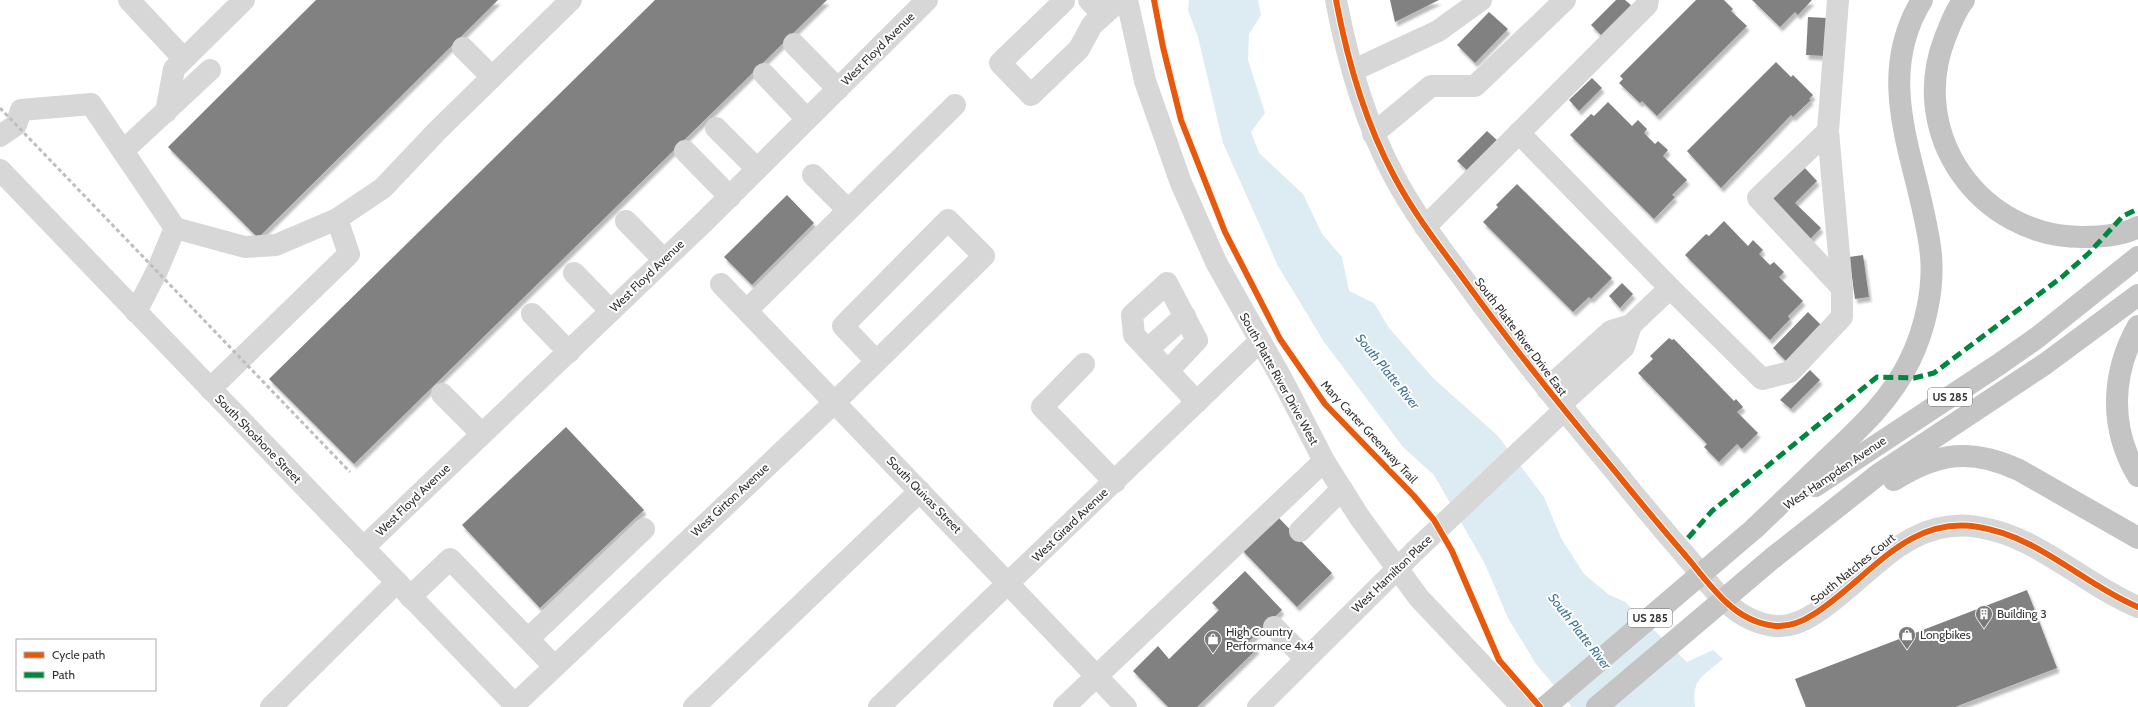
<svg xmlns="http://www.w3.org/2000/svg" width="2138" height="707" font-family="Cabin,sans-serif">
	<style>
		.water { fill: #ddebf3 }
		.building { fill: #818181; filter: url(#shadow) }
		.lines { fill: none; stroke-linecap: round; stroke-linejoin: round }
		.minor { stroke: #d7d7d7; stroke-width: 22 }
		.highway { stroke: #c4c4c4; stroke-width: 22 }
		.rail { stroke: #bebebe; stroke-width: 3; stroke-dasharray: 4 3; stroke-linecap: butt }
		.highway-bridge { stroke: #c4c4c4; stroke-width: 22 }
		.quiet { stroke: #00873e; stroke-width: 5; stroke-dasharray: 10 5; stroke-linecap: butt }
		.cycleway-casing { stroke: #fff; stroke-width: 8 }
		.cycleway { stroke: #e8590c; stroke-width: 6 }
		.labels { text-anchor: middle; stroke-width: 4; stroke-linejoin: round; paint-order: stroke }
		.shield { fill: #fff; stroke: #707070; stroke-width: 1 }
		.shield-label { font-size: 11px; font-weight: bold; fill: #333 }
		.street-label { font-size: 12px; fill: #333; stroke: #fff }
		.poi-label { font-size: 12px; fill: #333; stroke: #fff; text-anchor: start }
		.water-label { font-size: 13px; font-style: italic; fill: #3f7597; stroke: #fff }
	</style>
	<defs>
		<filter id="shadow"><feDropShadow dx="2.5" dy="4.5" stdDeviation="1" flood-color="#0004"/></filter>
	</defs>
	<rect width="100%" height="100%" fill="#fff"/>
	<path class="water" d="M1189,0H1258L1261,15L1249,34L1248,60L1265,113L1251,132L1259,153L1303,194L1322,234L1342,257L1349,291L1374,303L1389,328L1433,378L1498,436L1544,497L1561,538L1584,574L1608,594L1625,602L1687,662L1713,650L1723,659C1704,676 1691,678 1695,707H1572L1536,664L1508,618L1485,564L1434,475L1403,447L1324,342L1278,266L1223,143L1198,37L1188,10Z"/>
	<g class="building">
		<polygon points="316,0 498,0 258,238 168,147"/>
		<polygon points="655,0 827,0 354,464 269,379"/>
		<polygon points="1390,0 1439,0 1395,22"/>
		<polygon points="1616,0 1625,0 1631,5 1601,35 1591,25"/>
		<polygon points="1696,0 1724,0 1733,9 1731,11 1747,26 1657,116 1642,101 1640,103 1619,83 1623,79 1620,76"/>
		<polygon points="1752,0 1812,0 1798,15 1795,12 1780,27"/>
		<polygon points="1489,12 1508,29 1475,63 1457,45"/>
		<polygon points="1808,17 1827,18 1825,56 1806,55"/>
		<polygon points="1776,62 1791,77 1793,75 1813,95 1809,99 1811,100 1793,117 1791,115 1721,188 1687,151"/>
		<polygon points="1592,78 1602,88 1579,111 1569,100"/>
		<polygon points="1608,102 1632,126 1638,120 1647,129 1644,133 1655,144 1658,141 1668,150 1663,156 1687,180 1672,195 1675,197 1654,219 1570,135 1591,114 1594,116"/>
		<polygon points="1487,131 1498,141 1468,171 1457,161"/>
		<polygon points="1804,167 1817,181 1795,203 1821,228 1807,242 1771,200"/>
		<polygon points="1517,184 1612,278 1591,299 1589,297 1573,312 1483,222 1498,207 1496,205"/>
		<polygon points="787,195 814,223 752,285 724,257"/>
		<polygon points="1724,221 1748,246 1753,240 1763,250 1759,254 1770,265 1774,262 1784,272 1779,277 1803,301 1788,316 1790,319 1770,340 1685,255 1706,234 1709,236"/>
		<polygon points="1863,255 1869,297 1855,299 1849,257"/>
		<polygon points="1622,283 1633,294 1620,308 1609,296"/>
		<polygon points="1808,312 1821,325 1786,361 1773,348"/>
		<polygon points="1669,338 1672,340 1674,339 1734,401 1736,399 1743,407 1737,412 1758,433 1742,449 1737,444 1719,462 1704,447 1707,444 1638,373 1653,359 1650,356"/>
		<polygon points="1810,370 1820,380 1791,409 1780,400"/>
		<polygon points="566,427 644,510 540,608 462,525"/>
		<polygon points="1276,515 1332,573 1297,607 1241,549"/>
		<polygon points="1245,571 1282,610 1249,641 1257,649 1197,707 1168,707 1133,671 1158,646 1169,659 1219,610 1212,603"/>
		<polygon points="2027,590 2057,668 1955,707 1806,707 1795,679"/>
	</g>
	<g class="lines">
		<g class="minor">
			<polyline points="129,0 184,59"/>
			<polyline points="1089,0 1103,15"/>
			<polyline points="1127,0 1145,81 1181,183 1216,262 1284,383 1324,461 1360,518 1419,598 1522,707"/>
			<path d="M1336,0C1347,58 1366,124 1394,176C1414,214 1440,247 1465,281C1512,346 1562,408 1614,470C1639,501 1665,532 1691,562C1702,576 1714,591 1727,603C1740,615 1757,624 1775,626C1789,627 1802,622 1814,614C1867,581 1906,515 1978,527C2038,536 2083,584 2138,607"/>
			<polyline points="1064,1 1000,63 1031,95 1079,49 1092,25 1120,0"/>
			<polyline points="794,44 838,89"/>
			<polyline points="463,48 492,77"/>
			<polyline points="1354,70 1438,31 1481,0"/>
			<polyline points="764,74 807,119"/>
			<polyline points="166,112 174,69 244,0"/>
			<polyline points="716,128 757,169"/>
			<polyline points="1828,131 1838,0"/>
			<polyline points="1519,133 1670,288 1631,325"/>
			<polyline points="1373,134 1431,86 1475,86 1565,0"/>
			<polyline points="0,136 16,125 21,110 91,104 175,228 157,271 136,312"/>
			<polyline points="123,151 210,70"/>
			<polyline points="685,151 730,197"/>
			<polyline points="0,170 517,707"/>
			<polyline points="813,175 848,210"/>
			<polyline points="337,219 383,188 437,131 571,0"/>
			<polyline points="626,221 664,260"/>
			<polyline points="1425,227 1647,5 1648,0"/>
			<polyline points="175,228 245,247 276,245 337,219 349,254 210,389"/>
			<polyline points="574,273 611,311"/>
			<polyline points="721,284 1126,707"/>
			<polyline points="1670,288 1762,379 1790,372 1842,317 1842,288 1758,198 1828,131 1842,288"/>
			<polyline points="747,310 955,105"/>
			<polyline points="532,314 569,352"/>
			<polyline points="1148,349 1185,316"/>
			<polyline points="1084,364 1042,407 1115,482"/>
			<polyline points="1168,371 1197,340 1167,283 1132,315 1134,335 1197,402"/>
			<polyline points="1547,389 1611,331 1631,325 1624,347 1560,405"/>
			<polyline points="442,394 482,434"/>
			<polyline points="1300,531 1342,489"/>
			<polyline points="363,548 706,220 927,0"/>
			<polyline points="410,597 450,559 554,666"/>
			<polyline points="1274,627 1306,659"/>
			<polyline points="528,639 644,529"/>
			<polyline points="271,707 397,582"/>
			<polyline points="512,707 835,402 984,256 948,220 843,326 876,361"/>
			<polyline points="694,707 920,491"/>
			<polyline points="879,707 1259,342"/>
			<polyline points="1064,707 1324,461"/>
			<polyline points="1258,707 1418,548 1564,410"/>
		</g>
		<g class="highway">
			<path d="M1964,0C1955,11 1950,25 1945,38C1907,134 1980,237 2082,237C2100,237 2121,236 2138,227"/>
			<path d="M2138,326C2111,374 2109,428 2138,476"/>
			<path d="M1894,480C1938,452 1972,448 2019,470L2138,538"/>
			<polyline points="1815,486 1998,365 2038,337 2138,257"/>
			<path d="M1755,528C1779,505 1803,482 1827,459C1858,430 1891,400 1910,360C1925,329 1934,290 1931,255C1922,168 1870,85 1922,0"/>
			<polyline points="1774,557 1879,474 2045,364 2138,295"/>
		</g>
		<polyline class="rail" points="0,108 350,472"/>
		<g class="highway-bridge">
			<polyline points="1545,707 1755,528"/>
			<polyline points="1597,707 1774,557"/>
		</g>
		<polyline class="quiet" points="1688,538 1712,511 1877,377 1914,378 1934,373 2062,277 2089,253 2123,216 2138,209"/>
		<defs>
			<g id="cycleway">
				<polyline points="1154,0 1163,47 1181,120 1225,232 1280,339 1325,404 1414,496 1434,520 1452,551 1499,660 1540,707"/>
				<path d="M1336,0C1347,58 1366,124 1394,176C1414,214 1440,247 1465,281C1512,346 1562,408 1614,470C1639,501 1665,532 1691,562C1702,576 1714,591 1727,603C1740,615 1757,624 1775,626C1789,627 1802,622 1814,614C1867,581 1906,515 1978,527C2038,536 2083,584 2138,607"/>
			</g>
		</defs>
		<use href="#cycleway" class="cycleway-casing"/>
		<use href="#cycleway" class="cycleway"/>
	</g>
	<defs>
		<symbol id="building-pin" viewBox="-11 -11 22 30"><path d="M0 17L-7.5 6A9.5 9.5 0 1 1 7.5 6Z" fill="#7a7a7a" stroke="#fff"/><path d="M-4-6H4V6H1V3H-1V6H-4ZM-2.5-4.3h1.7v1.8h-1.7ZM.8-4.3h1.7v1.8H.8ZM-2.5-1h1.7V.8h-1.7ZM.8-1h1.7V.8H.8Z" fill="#fff"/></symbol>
		<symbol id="shop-pin" viewBox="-11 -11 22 30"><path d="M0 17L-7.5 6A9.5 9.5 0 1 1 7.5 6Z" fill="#7a7a7a" stroke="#fff"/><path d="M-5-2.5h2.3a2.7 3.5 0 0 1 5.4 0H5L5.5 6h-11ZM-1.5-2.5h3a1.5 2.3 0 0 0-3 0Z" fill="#fff"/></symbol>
	</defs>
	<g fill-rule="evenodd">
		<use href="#building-pin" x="1974" y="604" width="20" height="27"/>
		<use href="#shop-pin" x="1897" y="625" width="20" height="27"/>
		<use href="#shop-pin" x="1203" y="629" width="20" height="27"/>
	</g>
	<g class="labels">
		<g class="shield">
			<rect x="1928" y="388" width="44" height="18" rx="3"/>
			<rect x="1628" y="609" width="44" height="18" rx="3"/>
		</g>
		<g class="shield-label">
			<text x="1950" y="401">US 285</text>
			<text x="1650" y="622">US 285</text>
		</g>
		<g class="street-label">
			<text transform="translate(878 49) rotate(-45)" y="4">West Floyd Avenue</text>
			<text transform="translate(647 276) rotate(-44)" y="4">West Floyd Avenue</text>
			<text transform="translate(1521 337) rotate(53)" y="4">South Platte River Drive East</text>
			<text transform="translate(1279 379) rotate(61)" y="4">South Platte River Drive West</text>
			<text transform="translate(1369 432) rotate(47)" y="4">Mary Carter Greenway Trail</text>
			<text transform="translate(258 439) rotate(46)" y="4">South Shoshone Street</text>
			<text transform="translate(1835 473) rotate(-34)" y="4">West Hampden Avenue</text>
			<text transform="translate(924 495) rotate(46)" y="4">South Quivas Street</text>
			<text transform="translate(413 500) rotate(-44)" y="4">West Floyd Avenue</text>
			<text transform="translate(730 500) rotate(-43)" y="4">West Girton Avenue</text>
			<text transform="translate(1070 525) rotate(-44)" y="4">West Girard Avenue</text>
			<text transform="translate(1853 569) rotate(-39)" y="4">South Natches Court</text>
			<text transform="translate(1392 574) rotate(-44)" y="4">West Hamilton Place</text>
		</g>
		<g class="poi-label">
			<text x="1997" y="618">Building 3</text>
			<text x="1226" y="636">High Country<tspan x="1226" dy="14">Performance 4x4</tspan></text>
			<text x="1920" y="639">Longbikes</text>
		</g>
		<g class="water-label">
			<text transform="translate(1388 371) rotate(51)" y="5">South Platte River</text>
			<text transform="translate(1580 631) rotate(52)" y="5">South Platte River</text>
		</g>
	</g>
	<rect x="16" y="639" width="140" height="52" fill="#ffffff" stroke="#adadad"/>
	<rect x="24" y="652" width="20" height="6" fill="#e8590c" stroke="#adadad"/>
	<text x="52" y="659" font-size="12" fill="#333333">Cycle path</text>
	<rect x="24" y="672" width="20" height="6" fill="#00873e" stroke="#adadad"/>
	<text x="52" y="679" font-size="12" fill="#333333">Path</text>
</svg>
